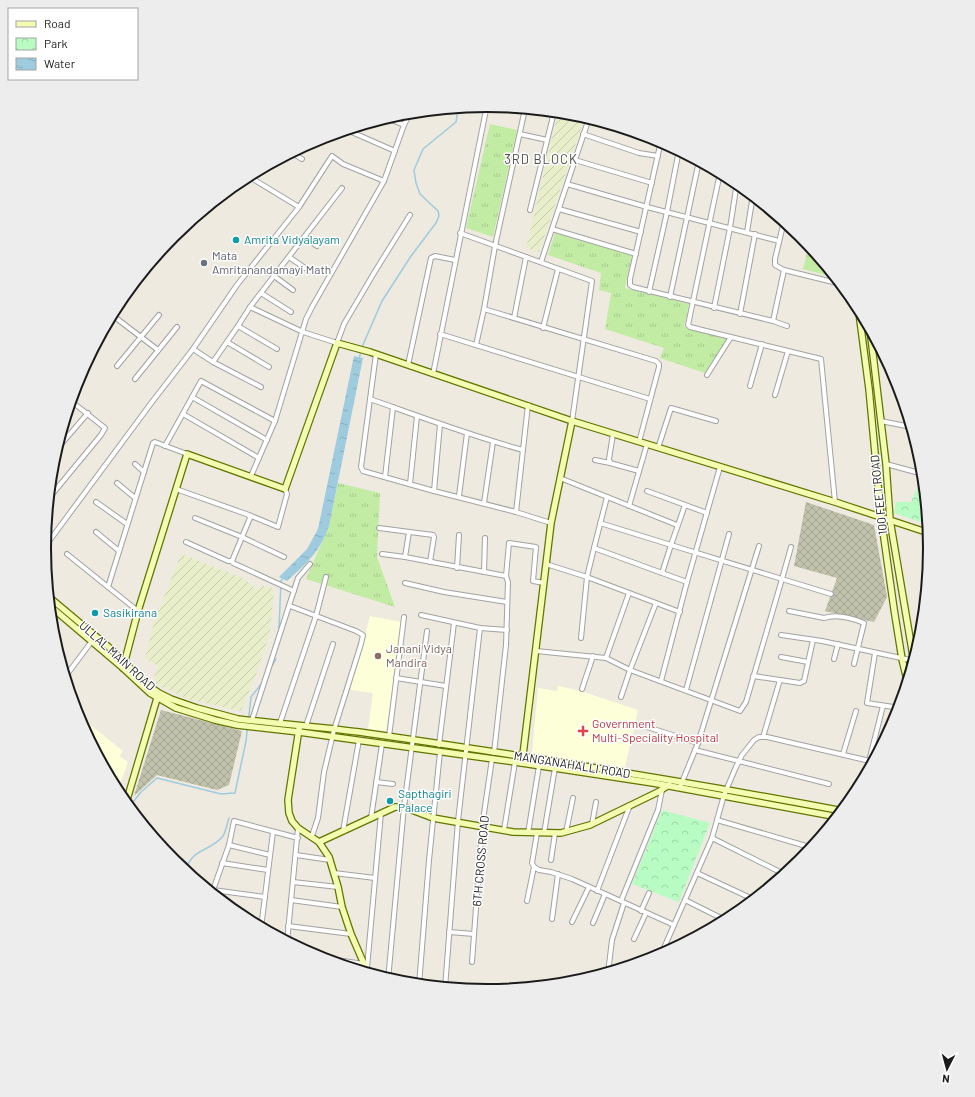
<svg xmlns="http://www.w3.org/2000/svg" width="975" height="1097" font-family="Barlow,sans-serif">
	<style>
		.education { fill: #fcffd8 }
		.construction { fill: url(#construction-cross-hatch) }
		.farmland { fill: url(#farmland-furrows) }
		.grass { fill: url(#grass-tufts) }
		.park { fill: url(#park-crowns) }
		.water { fill: url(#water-ripples) }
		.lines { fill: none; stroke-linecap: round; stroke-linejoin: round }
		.stream { stroke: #9ecbde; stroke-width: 1.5 }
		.street-casing { stroke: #a2a2a2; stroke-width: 6 }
		.secondary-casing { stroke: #617500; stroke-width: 8 }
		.street { stroke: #fff; stroke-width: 4 }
		.secondary { stroke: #f3fcb0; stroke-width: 5.5 }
		.culture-dot { fill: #0f9aa8; stroke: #fff; stroke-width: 1.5 }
		.worship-dot { fill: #6b7280; stroke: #fff; stroke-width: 1.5 }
		.education-dot { fill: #8d6e63; stroke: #fff; stroke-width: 1.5 }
		.health-dot { fill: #e0444e; stroke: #fff; stroke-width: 1.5 }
		.labels { text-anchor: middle; stroke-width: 3; stroke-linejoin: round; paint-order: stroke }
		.culture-label { font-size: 12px; fill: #0d838f; stroke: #fff; text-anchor: start }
		.worship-label { font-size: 12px; fill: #5b616d; stroke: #fff; text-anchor: start }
		.street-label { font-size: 12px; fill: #1b1b1b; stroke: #fff }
		.education-label { font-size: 12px; fill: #785e54; stroke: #fff; text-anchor: start }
		.health-label { font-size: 12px; fill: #be3a42; stroke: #fff; text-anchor: start }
		.neighbourhood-label { font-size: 13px; letter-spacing: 1px; fill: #4e4e4e; stroke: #fff }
		.rim { fill: none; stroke: #1b1b1b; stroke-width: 2 }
	</style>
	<defs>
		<pattern id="construction-cross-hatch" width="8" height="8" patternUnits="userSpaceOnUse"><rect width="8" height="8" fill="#c1c2ac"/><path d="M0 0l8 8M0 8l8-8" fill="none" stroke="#a5a693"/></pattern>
		<pattern id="farmland-furrows" width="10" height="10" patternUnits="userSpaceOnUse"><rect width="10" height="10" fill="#e9eeca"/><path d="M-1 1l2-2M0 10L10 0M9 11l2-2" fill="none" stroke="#c7ccad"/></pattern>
		<pattern id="grass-tufts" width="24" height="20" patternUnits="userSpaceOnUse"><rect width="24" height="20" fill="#c2eba3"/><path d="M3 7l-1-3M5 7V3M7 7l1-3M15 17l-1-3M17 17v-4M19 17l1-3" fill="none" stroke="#a6c98c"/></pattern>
		<pattern id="park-crowns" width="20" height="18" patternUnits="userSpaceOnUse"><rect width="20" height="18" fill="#b9fcc3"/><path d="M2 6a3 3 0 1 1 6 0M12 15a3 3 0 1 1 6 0" fill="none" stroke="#9ed7a7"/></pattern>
		<pattern id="water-ripples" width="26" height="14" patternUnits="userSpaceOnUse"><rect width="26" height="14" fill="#9ecbde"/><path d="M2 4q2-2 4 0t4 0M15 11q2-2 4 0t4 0" fill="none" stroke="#88aebe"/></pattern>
	</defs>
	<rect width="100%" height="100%" fill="#eeeae0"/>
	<g class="education">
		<polygon points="370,616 402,622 386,731 368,729 373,693 350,690"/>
		<polygon points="558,686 581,691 638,710 625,767 532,753 538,688 557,691"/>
		<polygon points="74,707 87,716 84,720 123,751 120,756 128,762 117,793 78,718"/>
	</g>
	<g class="construction">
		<polygon points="806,502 874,525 887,597 874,622 825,611 837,578 794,566"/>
		<polygon points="161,710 242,731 229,785 217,790 157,775 134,796"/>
	</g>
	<g class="farmland">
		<polygon points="558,112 574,114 585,117 539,252 526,248"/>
		<polygon points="181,554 243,578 256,589 260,589 261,585 274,589 270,632 256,675 241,711 188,699 156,684 154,677 158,666 145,658 154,622"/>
	</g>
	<g class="grass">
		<polygon points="490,124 517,130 493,237 466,228"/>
		<polygon points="555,233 632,255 625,288 689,304 684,327 728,338 705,373 660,358 664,348 605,329 611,293 599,290 601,273 548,255"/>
		<polygon points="809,244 837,278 803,269"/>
		<polygon points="338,483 380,493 377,557 395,607 306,579 329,526"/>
	</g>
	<g class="park">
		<polygon points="924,473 929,525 894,513 896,502 911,502"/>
		<polygon points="662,810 710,823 679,902 632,884"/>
	</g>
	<path class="water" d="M354,356L363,358L329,526C319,553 308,562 287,581L279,577L307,549L318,529Z"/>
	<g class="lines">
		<g class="stream">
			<polyline points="362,347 382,301 411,256 436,223 439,216 438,211 420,194 416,183 414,170 423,149 456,122 458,108"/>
			<polyline points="359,359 361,351"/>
			<polyline points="279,628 281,581 283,578"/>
			<polyline points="270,669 276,659"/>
			<polyline points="129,807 141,792 157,778 221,794 235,793 246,741 251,697 262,683"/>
			<path d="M185,871C194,846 209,853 223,836C226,831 227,824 229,818"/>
		</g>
		<defs>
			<g id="street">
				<polyline points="387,118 404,125"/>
				<polyline points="347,130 395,151"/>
				<polyline points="520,134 547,140"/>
				<polyline points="583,134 639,153 658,156"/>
				<polyline points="661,141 630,279 630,285 633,287 773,321 784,270"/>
				<polyline points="292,153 302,159"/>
				<polyline points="575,160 652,183"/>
				<polyline points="720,173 688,325 690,327 821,359 835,502"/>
				<polyline points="248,176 299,207"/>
				<polyline points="567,184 647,207 779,241"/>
				<polyline points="559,209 641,232"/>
				<polyline points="530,210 554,112"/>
				<polyline points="784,221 775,259 775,265 784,270 841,284"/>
				<polyline points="552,229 636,254"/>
				<polyline points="747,232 753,195"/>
				<polyline points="460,233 592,281 572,421"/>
				<polyline points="305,237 317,246"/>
				<polyline points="289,257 305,268"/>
				<polyline points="541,262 589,118"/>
				<polyline points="274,276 293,290"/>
				<polyline points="649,292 667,212 679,150"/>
				<polyline points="261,293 291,312"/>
				<polyline points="670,297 699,161"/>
				<polyline points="250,307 303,332 337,343 344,324 374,273 410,215"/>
				<polyline points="714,308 730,228 737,182"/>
				<polyline points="484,309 656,361 659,364 659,367 639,442"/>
				<polyline points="740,314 755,234"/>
				<polyline points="112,315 158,350"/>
				<polyline points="514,318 526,257"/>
				<polyline points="773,321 787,326"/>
				<polyline points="238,326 277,349"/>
				<polyline points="543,328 558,269"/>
				<polyline points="440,334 650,399"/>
				<polyline points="227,342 269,367"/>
				<polyline points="476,345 484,309 495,246 525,109"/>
				<polyline points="193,349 213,362 261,387"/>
				<polyline points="376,354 361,467 363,471 434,491 516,512 551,523"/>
				<polyline points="213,362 238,326 250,307 342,188"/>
				<polyline points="408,365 431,258 435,256 455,260"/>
				<polyline points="117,366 159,315"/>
				<polyline points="433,374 487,105"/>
				<polyline points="707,375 731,337"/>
				<polyline points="135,379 177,327"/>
				<polyline points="750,386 762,344"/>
				<polyline points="775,395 788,351"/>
				<polyline points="192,397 267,440"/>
				<path d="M370,399C421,417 471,436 523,450"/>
				<polyline points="183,414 259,458"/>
				<polyline points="881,421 906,426"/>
				<polyline points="613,434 609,459 610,463 639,471"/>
				<polyline points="165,446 201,381 275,421"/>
				<polyline points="658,448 671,408 716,421"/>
				<polyline points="56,450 88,413"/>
				<polyline points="595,460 610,463"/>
				<polyline points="135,464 144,472"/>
				<polyline points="886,464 923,474"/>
				<polyline points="251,476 275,421 306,319 312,307 384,181 404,125 410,113"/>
				<polyline points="385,477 393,407"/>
				<polyline points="560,478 677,525"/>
				<polyline points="921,482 923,473"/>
				<polyline points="117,483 135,498"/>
				<polyline points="410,484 417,416"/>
				<polyline points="176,489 249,515 250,518 232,561"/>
				<polyline points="434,491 440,424"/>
				<polyline points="647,491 707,513"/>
				<polyline points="459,496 467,433"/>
				<polyline points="49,498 101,435 105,428 71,401"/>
				<polyline points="96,502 127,524"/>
				<polyline points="484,503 493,442"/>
				<polyline points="629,506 647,444"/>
				<polyline points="516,512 528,405"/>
				<polyline points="249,515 278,527 287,494 285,489"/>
				<polyline points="195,518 242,537 284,557"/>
				<polyline points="600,523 671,545 685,505"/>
				<polyline points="379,528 433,535 434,537 430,562"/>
				<polyline points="96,532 119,551"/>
				<polyline points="409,532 405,557 506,576"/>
				<polyline points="186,542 228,561 232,561 233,563 294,591"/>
				<polyline points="791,547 782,579 831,594"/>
				<polyline points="44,548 152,402 193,349 237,285 299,207 332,156 343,164 384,181"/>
				<polyline points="594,548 607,497"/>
				<polyline points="67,554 108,587"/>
				<polyline points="382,554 405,557"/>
				<polyline points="457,568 459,535"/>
				<polyline points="484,572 485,538"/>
				<polyline points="662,573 687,582"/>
				<polyline points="405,583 444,592 507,602"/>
				<polyline points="290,606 356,631 363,635 361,644 334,730 324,772 318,818 312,836"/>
				<polyline points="138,611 108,587 153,443 155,442 187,454"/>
				<path d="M789,611L824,618C836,614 852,618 864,623L854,664"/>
				<polyline points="421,615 480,628 507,630"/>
				<polyline points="781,635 822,641 915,661"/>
				<polyline points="581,638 587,577 680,612"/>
				<polyline points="536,651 606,658 630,670 740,711 746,702 782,579 671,545 662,573 594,548 587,577 546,564"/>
				<polyline points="875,653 867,703 900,708"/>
				<polyline points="781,657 808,662"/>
				<polyline points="606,658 629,593"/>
				<polyline points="834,659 838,644"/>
				<polyline points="753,676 800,683 804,681 813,640"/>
				<polyline points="65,677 92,641"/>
				<polyline points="396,678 446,686"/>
				<polyline points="661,681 687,582 720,467"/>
				<polyline points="582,689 593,656"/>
				<polyline points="686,690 729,534"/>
				<polyline points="621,697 630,670 656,603"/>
				<polyline points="252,720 298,578 310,564"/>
				<polyline points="280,723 316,616 326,577"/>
				<polyline points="306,726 333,644"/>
				<polyline points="647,727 698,743"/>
				<polyline points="389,737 404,617"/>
				<polyline points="763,737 780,680"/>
				<polyline points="439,745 454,623"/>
				<polyline points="695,750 829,784"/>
				<polyline points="494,753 506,645 508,582 506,576 509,543 536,547 533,581 544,583"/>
				<polyline points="843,754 856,711"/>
				<polyline points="869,761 883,706"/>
				<polyline points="376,782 393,784"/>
				<polyline points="680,787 698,743 759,546"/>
				<polyline points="371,818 382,744"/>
				<polyline points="717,820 813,848"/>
				<polyline points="592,824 596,802"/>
				<polyline points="504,830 515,762"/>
				<polyline points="343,831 359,740"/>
				<polyline points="566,832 573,798"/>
				<polyline points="528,833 539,766"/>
				<polyline points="537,833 532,863 534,867 539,870 551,872 572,879 674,925"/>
				<polyline points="544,833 555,768"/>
				<polyline points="712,838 786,875"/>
				<polyline points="229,845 270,855"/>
				<polyline points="296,855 330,860"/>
				<polyline points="551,860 555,833"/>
				<polyline points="222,863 268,870"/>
				<polyline points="334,873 375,878"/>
				<polyline points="697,873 755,900"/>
				<polyline points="293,882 338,887"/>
				<polyline points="213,890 265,897"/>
				<polyline points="597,891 630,805"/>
				<polyline points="212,893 229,845 234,821 298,838"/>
				<polyline points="291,900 342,907"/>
				<polyline points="685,900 727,921"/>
				<polyline points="527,901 534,867"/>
				<polyline points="621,901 658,810 662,790"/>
				<polyline points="641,911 649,893"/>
				<polyline points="552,919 558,874"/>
				<polyline points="572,922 589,887"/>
				<polyline points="593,923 605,894"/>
				<polyline points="288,926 351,934"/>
				<polyline points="261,928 273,832"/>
				<polyline points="449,932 474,934"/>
				<polyline points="634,939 646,913"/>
				<polyline points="287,942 298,828"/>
				<polyline points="316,957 364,964"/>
				<polyline points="660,957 712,838 724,795 736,767 742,755 754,740 759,737 767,737 874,762"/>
				<polyline points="472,962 482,827 492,759"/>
				<polyline points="367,968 381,813"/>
				<polyline points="608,973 612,940 624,903"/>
				<polyline points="388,980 404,807 427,631"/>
				<polyline points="419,985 429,860 440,752"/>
				<polyline points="445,988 458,821 480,628"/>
			</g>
			<g id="secondary">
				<polyline points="172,237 175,234"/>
				<polyline points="858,305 869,389 881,517 894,609 902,659 908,684"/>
				<polyline points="870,329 886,464 890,520 914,662"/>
				<polyline points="572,421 835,502 929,533"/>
				<path d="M49,597L111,649L146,684L159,693L171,699L197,708L238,719C280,724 323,727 366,733C526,756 685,781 843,811"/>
				<polyline points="50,606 123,668 150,693 176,708 215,720 237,725 299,732 515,762 653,783 838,817"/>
				<polyline points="123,668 138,611 187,454 285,489 337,343 370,352 572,421 551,523 522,763"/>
				<polyline points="299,729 288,800 289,813 292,821 298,828 319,842 329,857 338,887 342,907 351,934 368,973"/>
				<polyline points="126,803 158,695"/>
				<polyline points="319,842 395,807 404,807 433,818 513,832 561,833 590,825 658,792 669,785"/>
			</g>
		</defs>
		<use href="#street" class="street-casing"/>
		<use href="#secondary" class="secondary-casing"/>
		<use href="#street" class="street"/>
		<use href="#secondary" class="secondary"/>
	</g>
	<g class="culture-dot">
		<circle cx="236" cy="240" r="4"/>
		<circle cx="95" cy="613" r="4"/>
		<circle cx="390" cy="801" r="4"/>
	</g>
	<circle class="worship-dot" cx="204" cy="263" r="4"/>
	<circle class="education-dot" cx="378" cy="656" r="4"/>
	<path class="health-dot" d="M581 725h4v4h4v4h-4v4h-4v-4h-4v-4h4z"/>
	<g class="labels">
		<g class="culture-label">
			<text x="244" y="244">Amrita Vidyalayam</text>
			<text x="103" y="617">Sasikirana</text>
			<text x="398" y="798">Sapthagiri<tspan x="398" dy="14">Palace</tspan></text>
		</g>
		<g class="worship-label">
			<text x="212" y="260">Mata<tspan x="212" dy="14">Amritanandamayi Math</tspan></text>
		</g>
		<g class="street-label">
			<text transform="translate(879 495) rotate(-96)" y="4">100 FEET ROAD</text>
			<text transform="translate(117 656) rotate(42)" y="4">ULLAL MAIN ROAD</text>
			<text transform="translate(572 765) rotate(9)" y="4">MANGANAHALLI ROAD</text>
			<text transform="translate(481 861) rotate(-85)" y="4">6TH CROSS ROAD</text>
		</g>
		<g class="education-label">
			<text x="386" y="653">Janani Vidya<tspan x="386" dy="14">Mandira</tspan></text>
		</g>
		<g class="health-label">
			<text x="592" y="728">Government<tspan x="592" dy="14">Multi-Speciality Hospital</tspan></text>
		</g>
		<g class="neighbourhood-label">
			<text x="541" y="164">3RD BLOCK</text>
		</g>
	</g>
	<path d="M0 0H975V1097H0ZM51 548a436 436 0 1 1 872 0a436 436 0 1 1-872 0Z" fill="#ededed" fill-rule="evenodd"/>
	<path class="rim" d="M51 548a436 436 0 1 1 872 0a436 436 0 1 1-872 0Z"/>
	<rect x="8" y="8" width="130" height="72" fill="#ffffff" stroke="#a4a4a4"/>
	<rect x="16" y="21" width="20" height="6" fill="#f3fcb0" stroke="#a4a4a4"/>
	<text x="44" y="28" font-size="12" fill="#1b1b1b">Road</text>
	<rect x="16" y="38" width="20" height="12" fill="url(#park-crowns)" stroke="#a4a4a4"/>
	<text x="44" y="48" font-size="12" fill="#1b1b1b">Park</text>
	<rect x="16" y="58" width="20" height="12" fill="url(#water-ripples)" stroke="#a4a4a4"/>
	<text x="44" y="68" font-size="12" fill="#1b1b1b">Water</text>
	<g transform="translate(947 1069) rotate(186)" stroke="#ffffff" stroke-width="3" paint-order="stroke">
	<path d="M0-3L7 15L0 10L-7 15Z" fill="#1b1b1b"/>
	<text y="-6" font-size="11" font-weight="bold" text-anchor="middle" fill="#1b1b1b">N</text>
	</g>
</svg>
